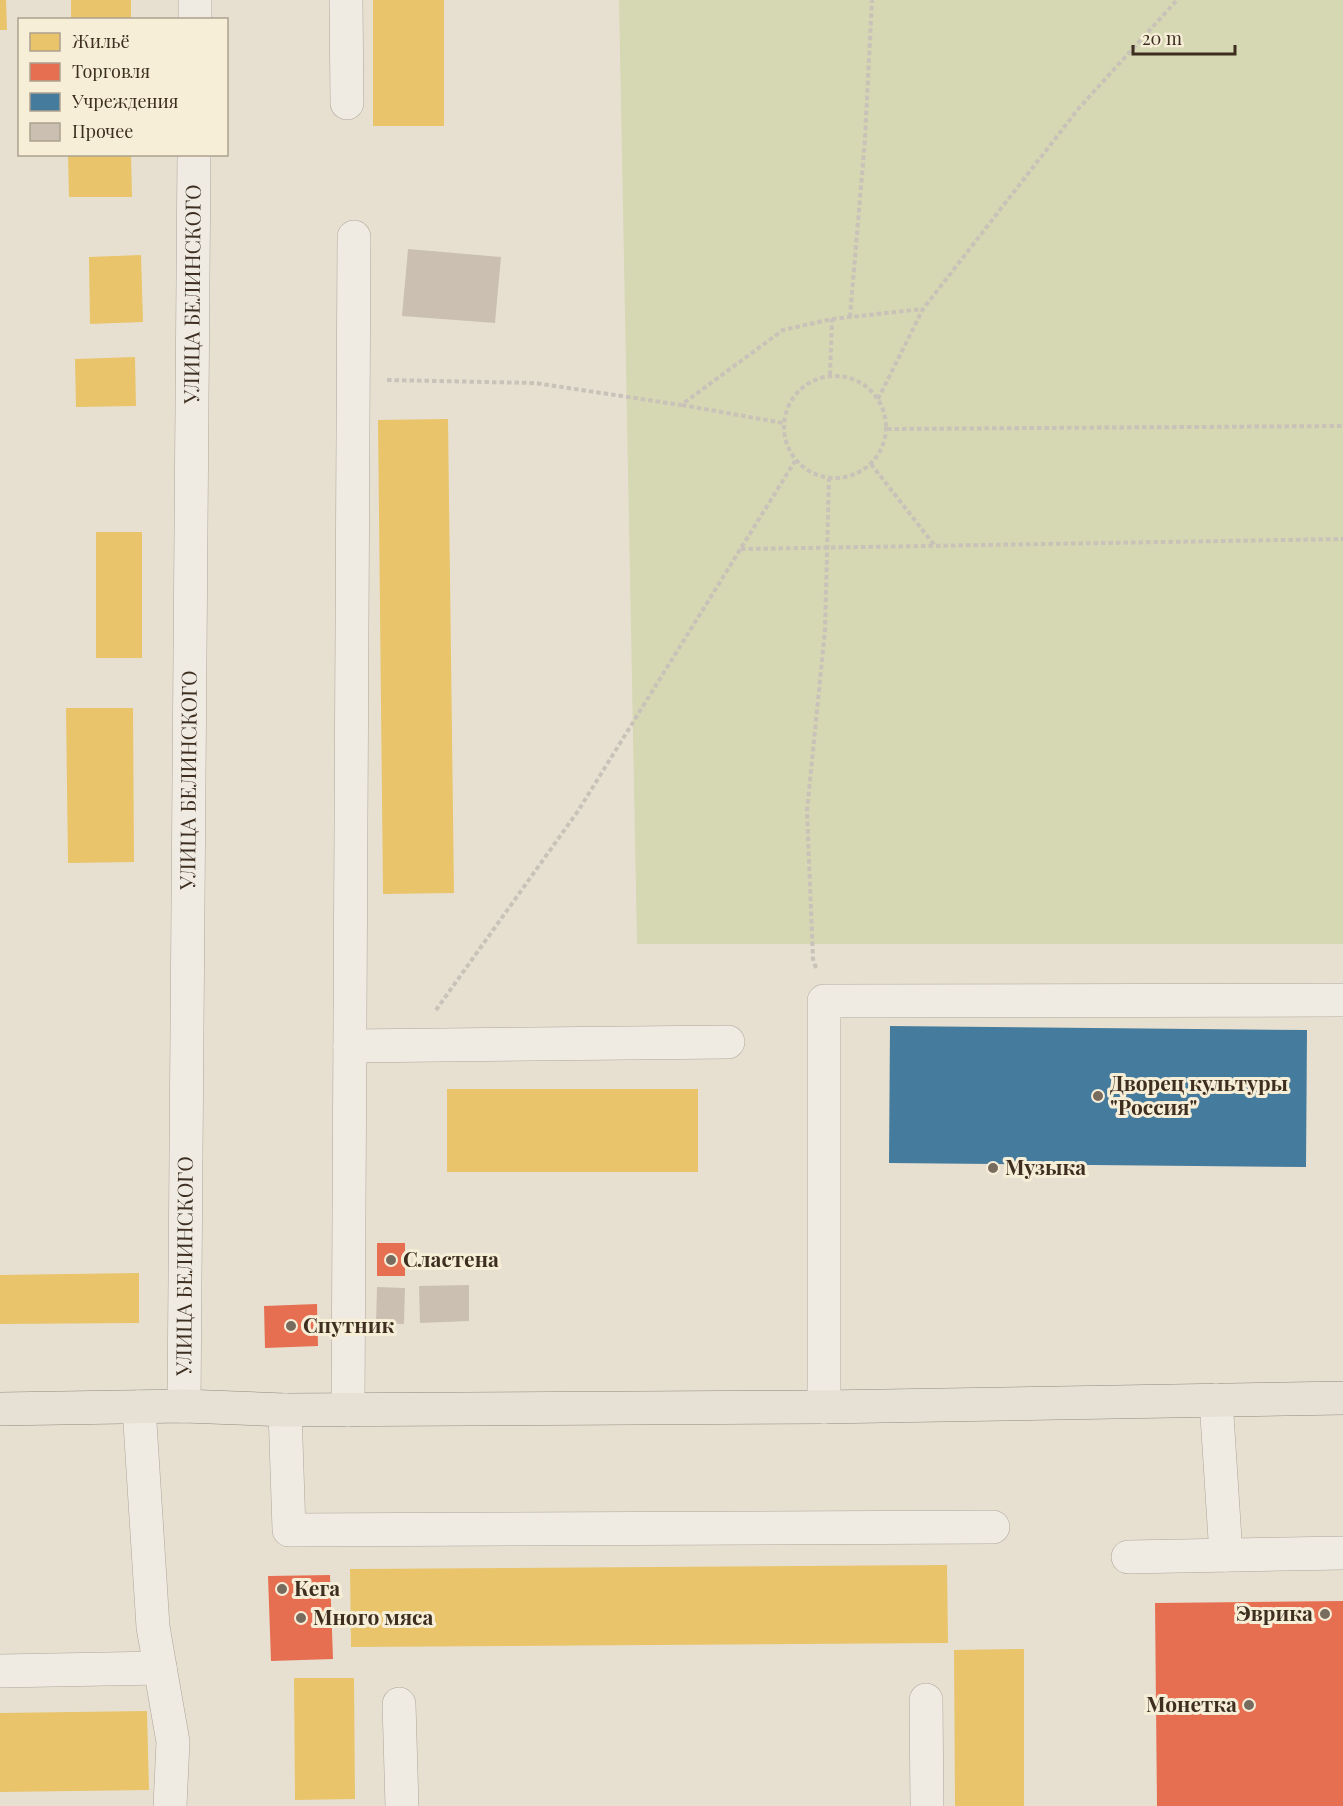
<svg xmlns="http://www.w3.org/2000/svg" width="1343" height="1806" font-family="'Playfair Display',serif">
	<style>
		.green { fill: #d6d7b3 }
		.homes { fill: #e9c46a }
		.shops { fill: #e76f51 }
		.public { fill: #457b9d }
		.building { fill: #cbbfb2 }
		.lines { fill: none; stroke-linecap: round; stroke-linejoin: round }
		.minor-casing { stroke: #ada599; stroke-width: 34 }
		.major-casing { stroke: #928b80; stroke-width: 34 }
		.path { stroke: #c8c2b9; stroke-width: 4; stroke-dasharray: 4.5 3; stroke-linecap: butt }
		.minor { stroke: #efebe3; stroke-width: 33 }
		.major { stroke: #e6e1d4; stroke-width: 33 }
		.poi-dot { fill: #786c5e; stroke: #f7eed8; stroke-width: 2 }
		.labels { text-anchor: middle; stroke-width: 6; stroke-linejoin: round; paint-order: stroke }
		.street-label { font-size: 21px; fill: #3d2e20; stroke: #f7eed8 }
		.poi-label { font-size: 21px; font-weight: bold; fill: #3d2e20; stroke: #f7eed8; text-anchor: start }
	</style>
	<rect width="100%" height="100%" fill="#e7e0d1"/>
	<polygon class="green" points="619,0 1343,0 1343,944 637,944"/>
	<g class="homes">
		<polygon points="0,0 6,0 7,30 0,30"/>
		<rect x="71" y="0" width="60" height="20"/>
		<rect x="373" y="0" width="71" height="126"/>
		<polygon points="68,154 131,154 132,197 69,197"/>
		<polygon points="141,255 143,322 90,324 89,257"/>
		<polygon points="135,357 136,406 76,407 75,359"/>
		<polygon points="448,419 454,893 383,894 378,420"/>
		<rect x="96" y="532" width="46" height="126"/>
		<polygon points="66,708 133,708 134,862 68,863"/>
		<rect x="447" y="1089" width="251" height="83"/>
		<polygon points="139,1273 139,1323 0,1324 0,1275"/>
		<polygon points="947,1565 948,1643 351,1647 350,1569"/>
		<polygon points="1024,1649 1024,1806 955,1806 954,1650"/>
		<polygon points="294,1678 354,1678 355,1799 295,1800"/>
		<polygon points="147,1711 149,1790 0,1792 0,1713"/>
	</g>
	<g class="shops">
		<rect x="377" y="1243" width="28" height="33"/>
		<polygon points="317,1304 318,1346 265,1348 264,1306"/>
		<polygon points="330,1575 333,1659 271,1661 268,1576"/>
		<polygon points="1343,1601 1343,1806 1157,1806 1155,1603"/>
	</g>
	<polygon class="public" points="890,1026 1307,1030 1306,1167 889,1163"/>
	<g class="building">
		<polygon points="408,249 501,257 495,323 402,316"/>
		<polygon points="469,1285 469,1321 420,1323 419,1286"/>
		<polygon points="377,1287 405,1288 404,1324 376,1323"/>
	</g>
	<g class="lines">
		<defs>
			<g id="minor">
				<polyline points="346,0 347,103"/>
				<polyline points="195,20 195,0"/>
				<polyline points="350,1046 728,1042"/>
				<polyline points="1216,1400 1226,1555"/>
				<path id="s1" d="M184,1406L194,154"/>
				<polyline points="139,1407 153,1627 173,1742 170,1806"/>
				<polyline points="824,1407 824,1001 1343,1000"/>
				<polyline points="285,1410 289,1530 993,1527"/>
				<polyline points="348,1410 354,237"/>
				<polyline points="1128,1557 1343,1553"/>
				<polyline points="0,1671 160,1668"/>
				<polyline points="926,1700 927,1806"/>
				<polyline points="399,1704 402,1806"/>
			</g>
			<polyline id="major" points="0,1409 184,1406 285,1410 824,1407 1343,1398"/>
		</defs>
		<use href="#minor" class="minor-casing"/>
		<use href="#major" class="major-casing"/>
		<g class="path">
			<polyline points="850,317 865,139 872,0"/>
			<polyline points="830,375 832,319"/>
			<circle cx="835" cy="427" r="51"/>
			<polyline points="387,380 535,383 681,405 783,330 832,319 923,309"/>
			<polyline points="878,399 923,309 1079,108 1177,0"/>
			<polyline points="682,405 783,423"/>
			<polyline points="887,429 1343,426"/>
			<polyline points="871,464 935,546"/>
			<polyline points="741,549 1343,539"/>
			<polyline points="816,968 813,959 807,811 825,630 829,478"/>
			<polyline points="436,1010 578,811 795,461"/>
		</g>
		<use href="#minor" class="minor"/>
		<use href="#major" class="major"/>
	</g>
	<g class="poi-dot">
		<circle cx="1098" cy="1096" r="6"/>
		<circle cx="993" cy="1168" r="6"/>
		<circle cx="391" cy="1260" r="6"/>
		<circle cx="291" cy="1326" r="6"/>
		<circle cx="282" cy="1589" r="6"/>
		<circle cx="1325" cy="1614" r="6"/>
		<circle cx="301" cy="1618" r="6"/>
		<circle cx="1249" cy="1705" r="6"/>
	</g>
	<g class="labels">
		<g class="street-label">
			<text dy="7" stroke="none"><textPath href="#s1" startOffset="1112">УЛИЦА БЕЛИНСКОГО</textPath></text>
			<text dy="7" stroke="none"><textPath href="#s1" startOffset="626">УЛИЦА БЕЛИНСКОГО</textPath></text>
			<text dy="7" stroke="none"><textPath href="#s1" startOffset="140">УЛИЦА БЕЛИНСКОГО</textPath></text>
		</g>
		<g class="poi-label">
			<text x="1110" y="1091">Дворец культуры<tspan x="1110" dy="24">"Россия"</tspan></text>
			<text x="1005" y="1175">Музыка</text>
			<text x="403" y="1267">Сластена</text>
			<text x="303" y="1333">Спутник</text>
			<text x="294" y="1596">Кега</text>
			<text x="1313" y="1621" text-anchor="end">Эврика</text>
			<text x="313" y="1625">Много мяса</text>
			<text x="1237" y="1712" text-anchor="end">Монетка</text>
		</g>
	</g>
	<rect x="18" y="18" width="210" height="138" fill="#f7eed8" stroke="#ada18e" stroke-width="1.5"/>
	<rect x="30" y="33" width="30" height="18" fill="#e9c46a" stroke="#ada18e" stroke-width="1.5"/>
	<text x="72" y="48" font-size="18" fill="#3d2e20">Жильё</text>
	<rect x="30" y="63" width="30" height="18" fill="#e76f51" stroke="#ada18e" stroke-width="1.5"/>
	<text x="72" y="78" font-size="18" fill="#3d2e20">Торговля</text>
	<rect x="30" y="93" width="30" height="18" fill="#457b9d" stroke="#ada18e" stroke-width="1.5"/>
	<text x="72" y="108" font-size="18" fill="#3d2e20">Учреждения</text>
	<rect x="30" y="123" width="30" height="18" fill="#cbbfb2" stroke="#ada18e" stroke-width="1.5"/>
	<text x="72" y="138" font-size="18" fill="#3d2e20">Прочее</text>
	<path d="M1133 45v9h102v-9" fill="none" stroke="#3d2e20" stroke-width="3"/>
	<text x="1142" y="45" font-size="18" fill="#3d2e20" stroke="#f7eed8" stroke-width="4.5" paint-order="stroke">20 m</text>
</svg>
